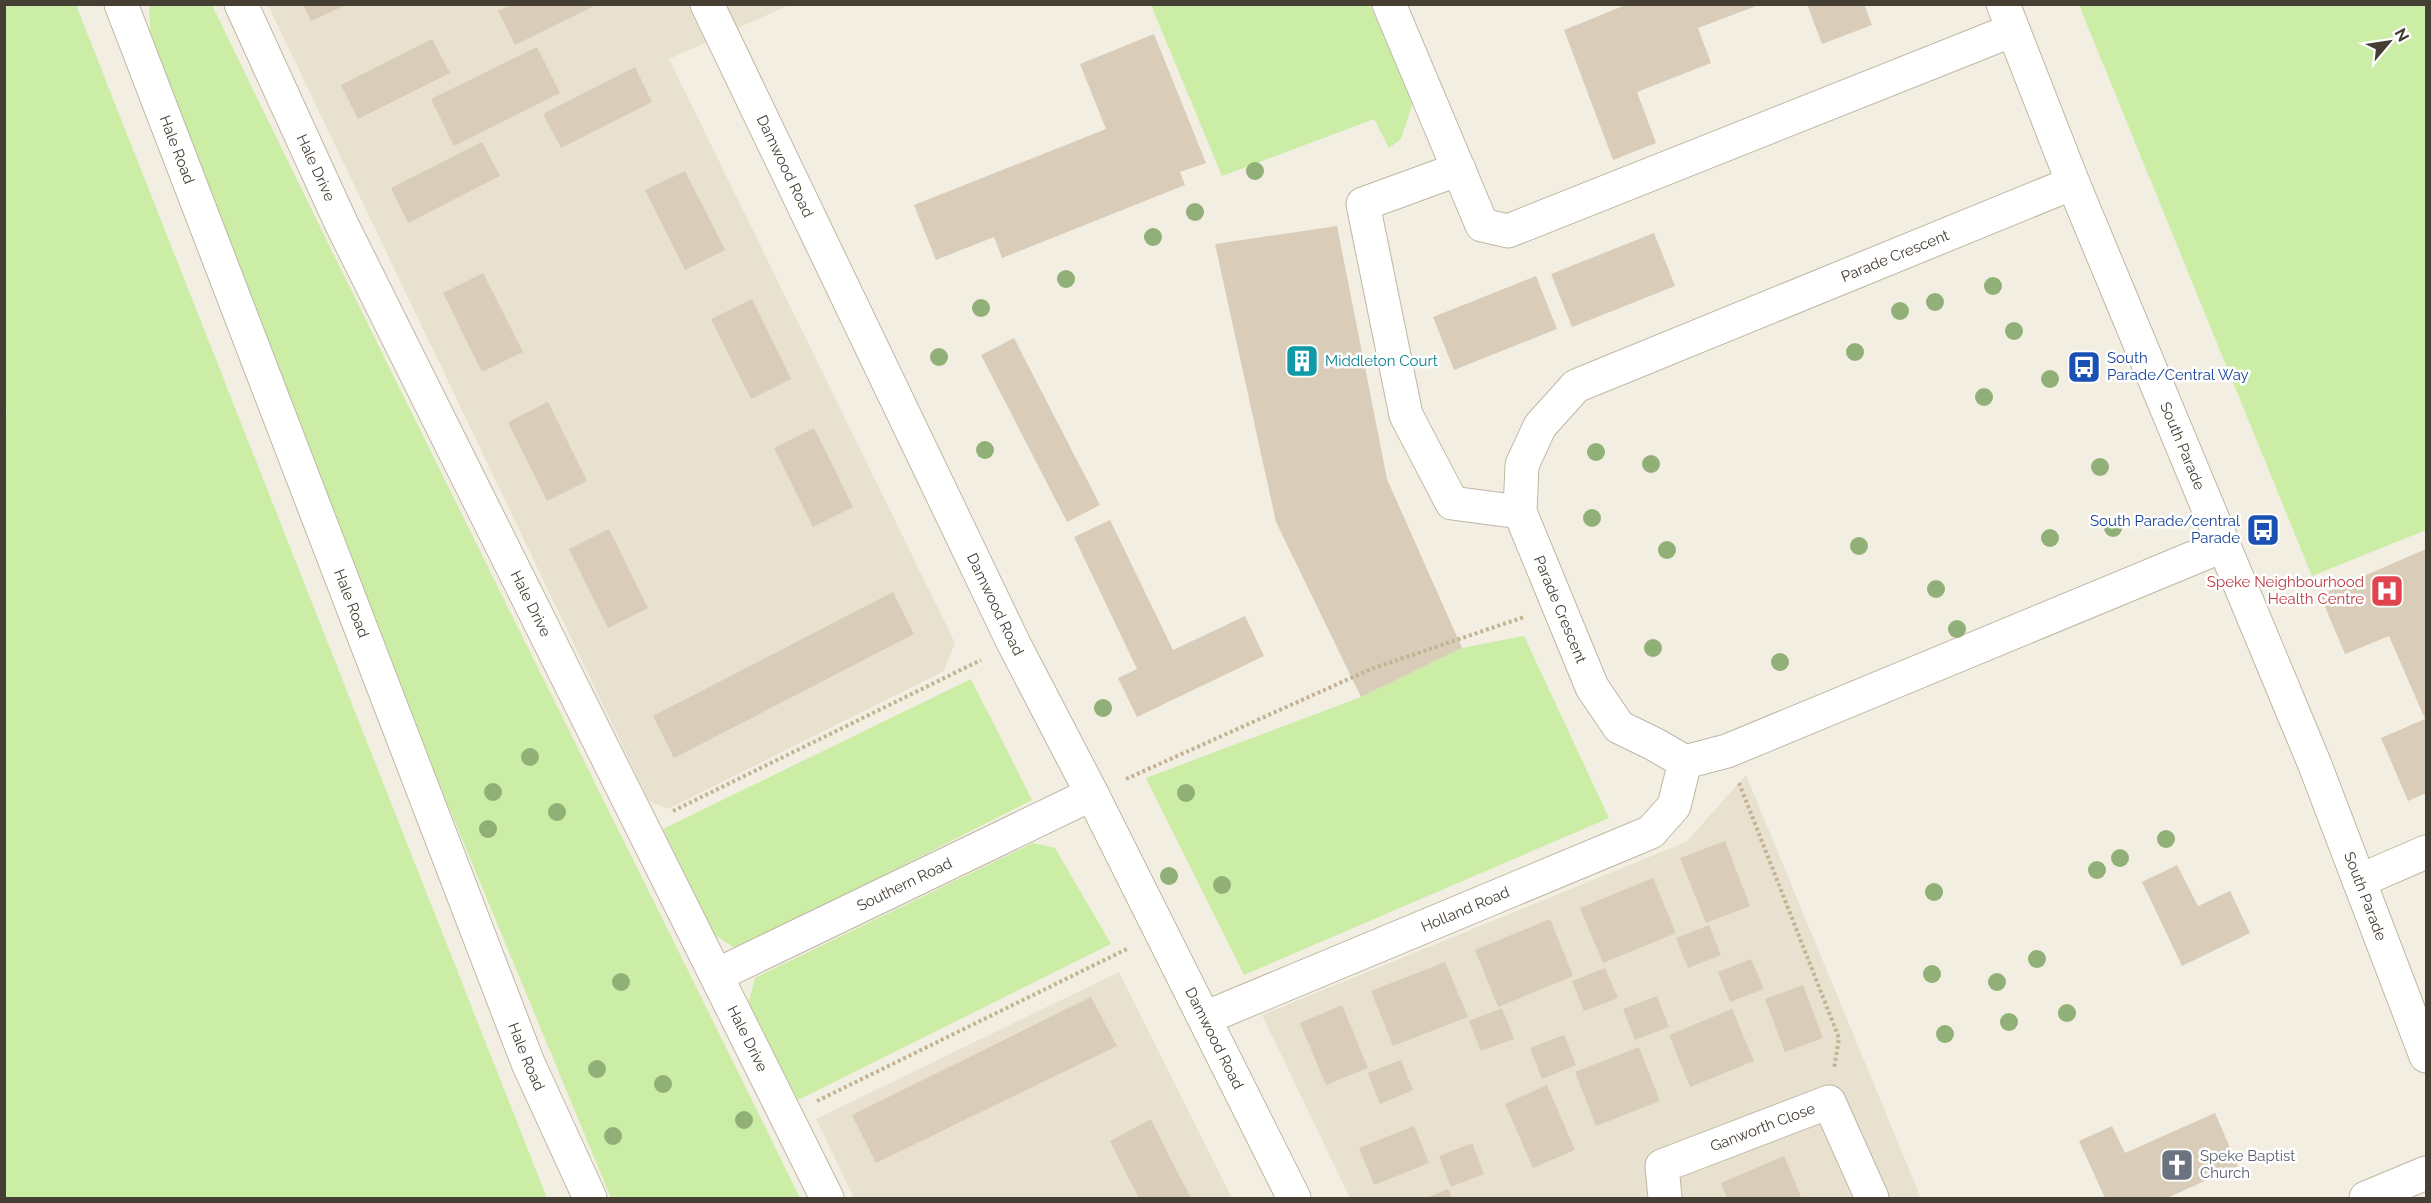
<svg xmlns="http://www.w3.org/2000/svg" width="2431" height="1203" font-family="Raleway,sans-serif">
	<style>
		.residential { fill: #e8e1cf }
		.green { fill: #cbeda5 }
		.building { fill: #d9cdb9 }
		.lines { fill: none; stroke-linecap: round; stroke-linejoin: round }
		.minor-casing { stroke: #bfb7a4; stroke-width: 35 }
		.path { stroke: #c3b393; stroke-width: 4; stroke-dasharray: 3 3; stroke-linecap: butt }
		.minor { stroke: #fff; stroke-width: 33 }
		.tree { fill: #91b077 }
		.labels { text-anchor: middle; stroke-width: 5; stroke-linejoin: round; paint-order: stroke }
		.street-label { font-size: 15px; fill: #453e32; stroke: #fff }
		.transit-label { font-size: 15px; fill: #164399; stroke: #fff; text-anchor: start }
		.culture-label { font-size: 15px; fill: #0d838f; stroke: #fff; text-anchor: start }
		.health-label { font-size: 15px; fill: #be3a42; stroke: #fff; text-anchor: end }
		.worship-label { font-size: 15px; fill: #5b616d; stroke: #fff; text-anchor: start }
	</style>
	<rect width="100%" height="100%" fill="#f3eee2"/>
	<g class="residential">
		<polygon points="268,5 789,5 669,59 955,643 944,671 668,809 649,801"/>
		<polygon points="1746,775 1921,1198 1350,1198 1262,1015 1686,842"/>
		<polygon points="1119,972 1232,1198 854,1198 816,1119"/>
	</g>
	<g class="green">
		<polygon points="5,4 76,5 547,1198 5,1198 4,417 7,415 4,410"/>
		<path d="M149,5H212C405,404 605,800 800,1198H611L382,646L151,48Z"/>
		<polygon points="1151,5 1370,5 1413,102 1401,139 1389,148 1374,119 1222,176"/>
		<polygon points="2079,5 2426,5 2426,530 2312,576"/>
		<polygon points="1524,636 1609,818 1244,975 1146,778 1361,697 1462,648"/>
		<polygon points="971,679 1032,800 737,950 714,934 663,829"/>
		<polygon points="1033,843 1055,848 1111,944 798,1100 748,1004 755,978"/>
	</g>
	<g class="building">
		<polygon points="1628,4 1759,5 1698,28 1711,63 1637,92 1656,143 1613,160 1564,30"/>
		<polygon points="1807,4 1864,4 1872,25 1822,44"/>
		<polygon points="303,5 346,5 311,21"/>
		<polygon points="511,5 596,5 515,45 498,11"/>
		<polygon points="1154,34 1206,163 1180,172 1185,185 1002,258 994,237 936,260 914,205 1106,129 1080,64"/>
		<polygon points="432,39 450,73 358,119 341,85"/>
		<polygon points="537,47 560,93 454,146 431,99"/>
		<polygon points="635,67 652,102 561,148 543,114"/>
		<polygon points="482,142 500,176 408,223 391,188"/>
		<polygon points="685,171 725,250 685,270 645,190"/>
		<polygon points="1337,226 1387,479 1462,648 1361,697 1276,522 1215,244"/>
		<polygon points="1654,233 1675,286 1572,327 1551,274"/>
		<polygon points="483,273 523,352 482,372 443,293"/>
		<polygon points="1536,276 1557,329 1454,370 1433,317"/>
		<polygon points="752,299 791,379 751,399 711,319"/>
		<polygon points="1014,338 1100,505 1067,522 981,355"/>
		<polygon points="548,402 587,481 547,501 508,422"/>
		<polygon points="814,428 853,507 813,527 774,448"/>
		<polygon points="1110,520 1173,650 1245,616 1264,656 1137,717 1118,678 1137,669 1074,537"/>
		<polygon points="609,529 648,608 608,628 569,549"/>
		<polygon points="2426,549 2426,793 2408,801 2381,738 2425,719 2389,636 2345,654 2320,595"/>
		<polygon points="893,592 914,634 674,758 653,716"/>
		<polygon points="1725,841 1750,906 1706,923 1680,858"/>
		<polygon points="2177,865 2198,906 2230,891 2250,933 2182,966 2142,882"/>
		<polygon points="1653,878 1676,933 1603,963 1580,908"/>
		<polygon points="1550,919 1573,976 1498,1007 1475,950"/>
		<polygon points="1709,925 1721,955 1688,968 1676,938"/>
		<polygon points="1751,959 1764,989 1730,1002 1718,972"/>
		<polygon points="1445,962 1468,1017 1393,1046 1371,991"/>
		<polygon points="1605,968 1618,998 1584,1011 1572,981"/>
		<polygon points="1803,985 1823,1038 1785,1052 1765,999"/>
		<polygon points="1657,996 1669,1027 1635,1040 1623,1009"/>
		<polygon points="1091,997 1117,1046 876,1163 852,1115"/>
		<polygon points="1342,1005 1368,1068 1326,1085 1300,1023"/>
		<polygon points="1502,1008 1514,1039 1481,1051 1469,1021"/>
		<polygon points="1732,1009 1754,1061 1690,1087 1669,1035"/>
		<polygon points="1564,1035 1576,1065 1542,1079 1530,1048"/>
		<polygon points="1639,1047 1660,1101 1596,1126 1575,1072"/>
		<polygon points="1401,1060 1413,1090 1380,1104 1368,1073"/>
		<polygon points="1547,1085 1575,1150 1533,1168 1505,1104"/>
		<polygon points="2215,1113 2238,1166 2167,1198 2105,1198 2079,1141 2112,1126 2125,1153"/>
		<polygon points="1151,1119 1170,1158 1191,1198 1139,1198 1129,1179 1110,1141"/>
		<polygon points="1414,1126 1429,1163 1374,1185 1359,1148"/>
		<polygon points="1472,1143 1484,1174 1451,1187 1439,1156"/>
		<polygon points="1784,1156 1801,1196 1795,1198 1727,1198 1721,1183"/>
		<polygon points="1448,1189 1452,1198 1426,1198"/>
	</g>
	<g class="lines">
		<defs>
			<g id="minor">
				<path id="s1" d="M121,4L528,1063L590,1198"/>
				<path id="s2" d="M241,4L342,225L827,1198"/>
				<path id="s3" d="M707,4L1014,644L1092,794L1294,1198"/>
				<polyline points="1389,4 1482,225 1508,231 2013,30"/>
				<path id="s4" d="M2003,4L2073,183L2315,765L2426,1056"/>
				<polyline points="1459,169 1363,204 1406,415 1452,503 1520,512"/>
				<path id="s5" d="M2073,183L1576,386L1540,426L1522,465L1520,512L1592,687L1619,727L1654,744L1685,762L1727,751L2222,546"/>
				<polyline points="2359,881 2426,852"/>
				<path id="s6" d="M717,975L1092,794"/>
				<path id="s7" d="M1205,1018L1651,832L1674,806L1685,762"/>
				<path id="s8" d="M1665,1198L1662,1166L1829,1102L1872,1198"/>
				<polyline points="2366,1198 2426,1173"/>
			</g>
		</defs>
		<use href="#minor" class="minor-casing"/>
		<g class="path">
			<polyline points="1126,779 1371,669 1524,617"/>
			<polyline points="1739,783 1839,1038 1834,1069"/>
			<polyline points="673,811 981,660"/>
			<polyline points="817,1101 1129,948"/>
		</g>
		<use href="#minor" class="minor"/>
	</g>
	<g class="tree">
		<circle cx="1255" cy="171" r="9"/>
		<circle cx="1195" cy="212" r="9"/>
		<circle cx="1153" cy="237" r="9"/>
		<circle cx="1066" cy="279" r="9"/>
		<circle cx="1993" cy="286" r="9"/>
		<circle cx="1935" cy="302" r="9"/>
		<circle cx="981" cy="308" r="9"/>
		<circle cx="1900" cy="311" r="9"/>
		<circle cx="2014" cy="331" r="9"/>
		<circle cx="1855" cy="352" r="9"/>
		<circle cx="939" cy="357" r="9"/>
		<circle cx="2050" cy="379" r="9"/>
		<circle cx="1984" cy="397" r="9"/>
		<circle cx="985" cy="450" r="9"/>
		<circle cx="1596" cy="452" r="9"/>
		<circle cx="1651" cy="464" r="9"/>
		<circle cx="2100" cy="467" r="9"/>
		<circle cx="1592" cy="518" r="9"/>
		<circle cx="2113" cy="528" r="9"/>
		<circle cx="2050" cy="538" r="9"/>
		<circle cx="1859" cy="546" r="9"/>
		<circle cx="1667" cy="550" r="9"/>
		<circle cx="1936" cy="589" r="9"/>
		<circle cx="1957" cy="629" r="9"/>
		<circle cx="1653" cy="648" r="9"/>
		<circle cx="1780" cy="662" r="9"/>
		<circle cx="1103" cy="708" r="9"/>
		<circle cx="530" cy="757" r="9"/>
		<circle cx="493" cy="792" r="9"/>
		<circle cx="1186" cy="793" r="9"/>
		<circle cx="557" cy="812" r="9"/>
		<circle cx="488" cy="829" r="9"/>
		<circle cx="2166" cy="839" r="9"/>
		<circle cx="2120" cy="858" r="9"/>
		<circle cx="2097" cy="870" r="9"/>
		<circle cx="1169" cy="876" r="9"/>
		<circle cx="1222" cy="885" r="9"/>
		<circle cx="1934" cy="892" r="9"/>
		<circle cx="2037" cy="959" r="9"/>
		<circle cx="1932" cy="974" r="9"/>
		<circle cx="621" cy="982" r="9"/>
		<circle cx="1997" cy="982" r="9"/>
		<circle cx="2067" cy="1013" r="9"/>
		<circle cx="2009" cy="1022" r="9"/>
		<circle cx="1945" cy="1034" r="9"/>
		<circle cx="597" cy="1069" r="9"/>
		<circle cx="663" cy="1084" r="9"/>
		<circle cx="744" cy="1120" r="9"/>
		<circle cx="613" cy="1136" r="9"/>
	</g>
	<defs>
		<symbol id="building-square" viewBox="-11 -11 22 22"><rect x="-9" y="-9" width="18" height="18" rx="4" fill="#0f9aa8" stroke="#fff"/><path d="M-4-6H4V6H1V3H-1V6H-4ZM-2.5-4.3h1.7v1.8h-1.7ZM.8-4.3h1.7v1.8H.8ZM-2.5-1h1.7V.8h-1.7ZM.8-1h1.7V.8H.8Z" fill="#fff"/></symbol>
		<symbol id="bus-square" viewBox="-11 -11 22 22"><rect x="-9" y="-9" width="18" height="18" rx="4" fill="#1a4fb4" stroke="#fff"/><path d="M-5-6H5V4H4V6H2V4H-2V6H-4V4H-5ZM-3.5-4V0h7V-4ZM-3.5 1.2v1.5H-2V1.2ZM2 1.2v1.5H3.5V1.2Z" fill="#fff"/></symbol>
		<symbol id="hospital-square" viewBox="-11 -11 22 22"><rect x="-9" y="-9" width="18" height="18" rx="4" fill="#e0444e" stroke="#fff"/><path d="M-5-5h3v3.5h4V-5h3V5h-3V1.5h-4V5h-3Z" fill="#fff"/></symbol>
		<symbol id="church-square" viewBox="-11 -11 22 22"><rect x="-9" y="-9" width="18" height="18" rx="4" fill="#6b7280" stroke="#fff"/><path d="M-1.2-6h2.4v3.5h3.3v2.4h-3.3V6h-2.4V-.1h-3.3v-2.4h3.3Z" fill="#fff"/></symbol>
	</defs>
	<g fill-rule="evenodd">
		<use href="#building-square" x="1283" y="342" width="38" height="38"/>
		<use href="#bus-square" x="2065" y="348" width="38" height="38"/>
		<use href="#bus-square" x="2244" y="511" width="38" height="38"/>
		<use href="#hospital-square" x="2368" y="572" width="38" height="38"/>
		<use href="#church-square" x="2158" y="1146" width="38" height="38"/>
	</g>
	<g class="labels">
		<g class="street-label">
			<text dy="5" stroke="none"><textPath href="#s1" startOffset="156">Hale Road</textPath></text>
			<text dy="5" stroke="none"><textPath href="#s3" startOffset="180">Damwood Road</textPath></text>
			<text dy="5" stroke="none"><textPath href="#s2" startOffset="180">Hale Drive</textPath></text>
			<text transform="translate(1895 256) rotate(-22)" y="5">Parade Crescent</text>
			<text dy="5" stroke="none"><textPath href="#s4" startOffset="477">South Parade</textPath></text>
			<text dy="5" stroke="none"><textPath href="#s1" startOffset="642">Hale Road</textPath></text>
			<text dy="5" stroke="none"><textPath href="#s2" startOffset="666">Hale Drive</textPath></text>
			<text dy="5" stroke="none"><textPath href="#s3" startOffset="666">Damwood Road</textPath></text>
			<text dy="5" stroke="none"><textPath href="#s5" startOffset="786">Parade Crescent</textPath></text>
			<text dy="5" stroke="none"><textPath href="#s6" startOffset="208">Southern Road</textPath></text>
			<text dy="5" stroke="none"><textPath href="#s4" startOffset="963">South Parade</textPath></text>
			<text dy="5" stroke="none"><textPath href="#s7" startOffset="282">Holland Road</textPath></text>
			<text dy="5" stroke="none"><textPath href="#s2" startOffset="1152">Hale Drive</textPath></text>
			<text dy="5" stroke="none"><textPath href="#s3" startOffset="1152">Damwood Road</textPath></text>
			<text dy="5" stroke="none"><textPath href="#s1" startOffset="1128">Hale Road</textPath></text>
			<text dy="5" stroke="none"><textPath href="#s8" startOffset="140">Ganworth Close</textPath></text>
		</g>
		<g class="transit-label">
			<text x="2107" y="363">South<tspan x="2107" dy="17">Parade/Central Way</tspan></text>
			<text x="2240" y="526" text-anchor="end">South Parade/central<tspan x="2240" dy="17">Parade</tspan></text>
		</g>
		<g class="culture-label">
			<text x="1325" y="366">Middleton Court</text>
		</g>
		<g class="health-label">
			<text x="2364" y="587">Speke Neighbourhood<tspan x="2364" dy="17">Health Centre</tspan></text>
		</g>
		<g class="worship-label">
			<text x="2200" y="1161">Speke Baptist<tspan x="2200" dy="17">Church</tspan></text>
		</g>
	</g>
	<rect width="2431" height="1203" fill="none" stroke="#453e32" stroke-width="12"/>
	<g transform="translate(2389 42) rotate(61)" stroke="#ffffff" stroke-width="4.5" paint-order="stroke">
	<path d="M0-4.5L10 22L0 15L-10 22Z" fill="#453e32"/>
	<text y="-9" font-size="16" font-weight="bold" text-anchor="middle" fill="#453e32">N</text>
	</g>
</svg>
